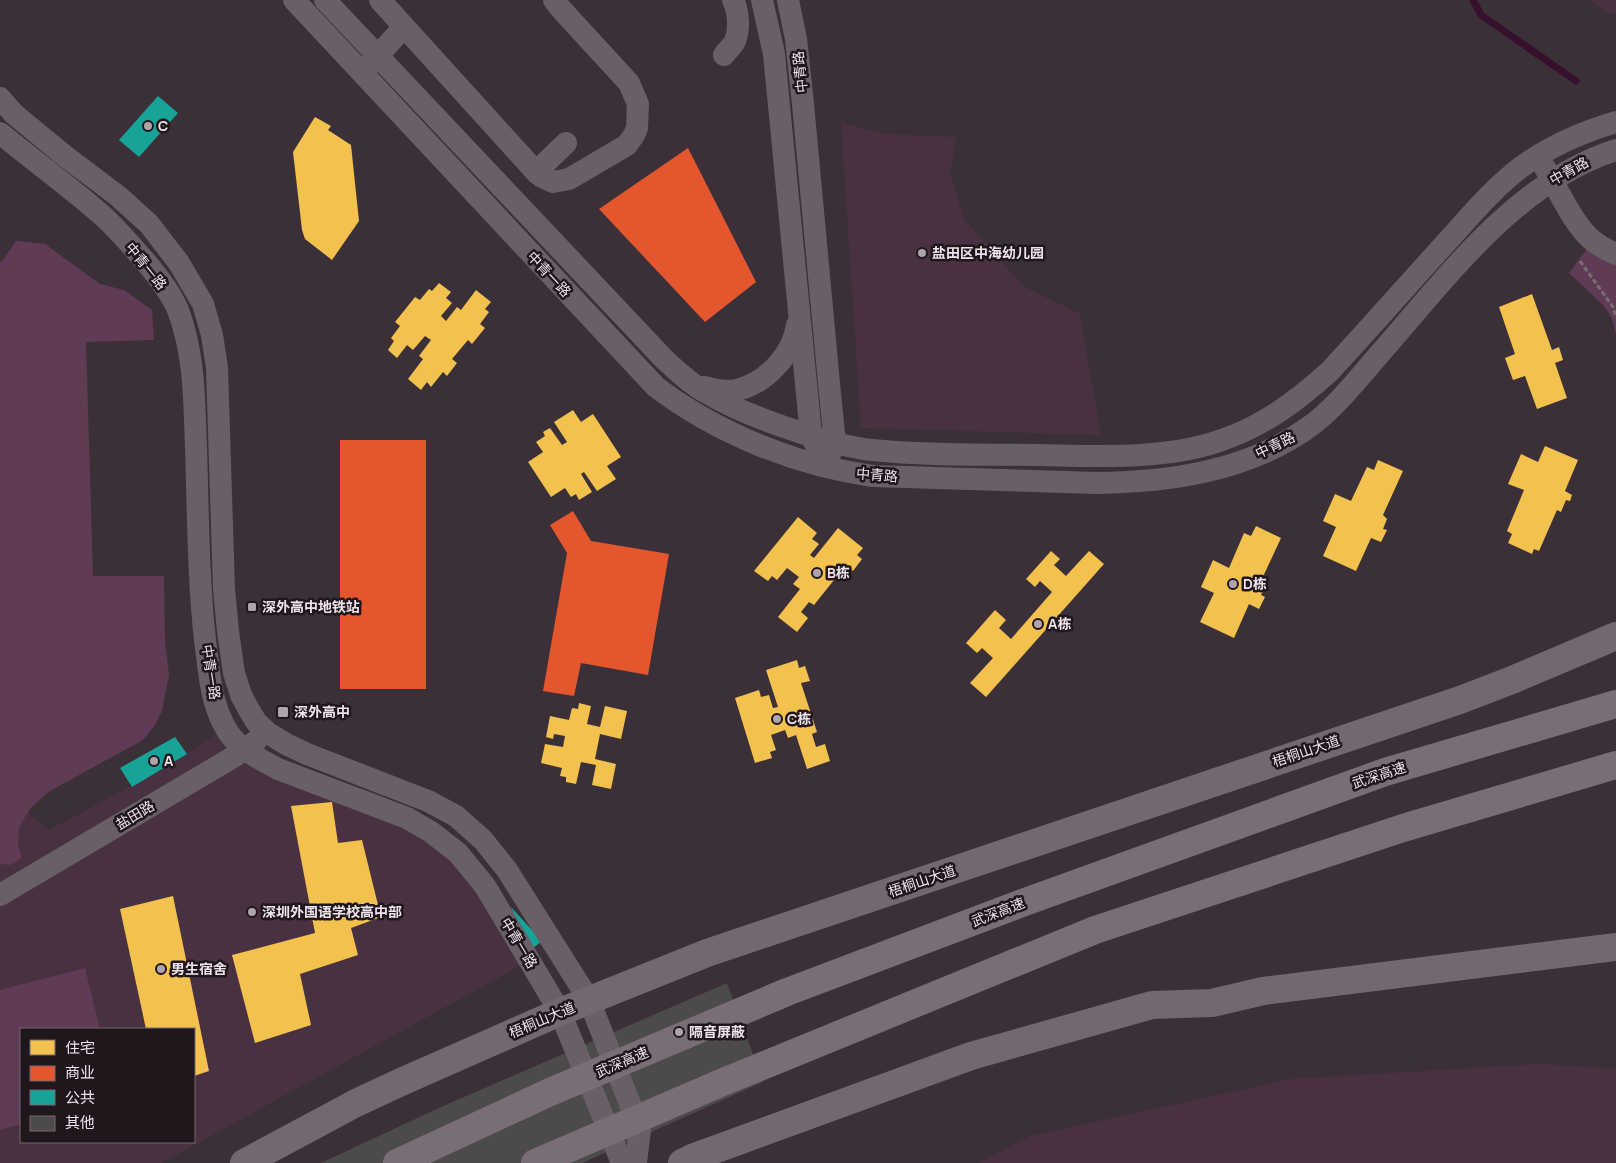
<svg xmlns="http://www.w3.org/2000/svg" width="1616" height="1163" font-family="Manrope,'Noto Sans SC',sans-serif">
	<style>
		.built { fill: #483141; fill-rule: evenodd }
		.green { fill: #603b55 }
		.homes { fill: #f2c14e }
		.shops { fill: #e4572e }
		.public { fill: #17a398 }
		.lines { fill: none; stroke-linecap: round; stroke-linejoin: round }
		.stream { stroke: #36102d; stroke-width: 7 }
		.building { fill: #4c4a4a }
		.path { stroke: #766f74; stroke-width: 3; stroke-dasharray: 5 2.5; stroke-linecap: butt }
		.minor { stroke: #686066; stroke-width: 22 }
		.primary { stroke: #72686f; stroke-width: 28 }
		.motorway { stroke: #7a6e76; stroke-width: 28 }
		.poi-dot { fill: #b0a4ac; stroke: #20171d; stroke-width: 2 }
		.labels { text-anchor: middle; stroke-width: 5; stroke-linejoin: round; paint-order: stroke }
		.street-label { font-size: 14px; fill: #efe2ea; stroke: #20171d }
		.poi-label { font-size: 14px; font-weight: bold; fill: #efe2ea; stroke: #20171d; text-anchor: start }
	</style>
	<rect width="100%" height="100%" fill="#3b3038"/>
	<g class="built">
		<polygon points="1589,0 1616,0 1616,14 1609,13"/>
		<polygon points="841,122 884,134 956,137 950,173 964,219 1025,287 1080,314 1101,435 861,428"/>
		<path d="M215,735L279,772L378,792L478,863L529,961L162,1163H0V790L49,830L175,762ZM21,1029H194V1142H21Z"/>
		<polygon points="1539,1064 1616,1069 1616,1163 979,1163 1030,1136 1291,1079"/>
	</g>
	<g class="green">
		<polygon points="16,241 45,244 100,284 124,290 152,310 154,340 86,342 93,576 164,576 165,640 169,675 162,711 155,725 143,740 48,792 30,809 19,827 18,847 22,858 10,865 0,864 0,262 3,260"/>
		<polygon points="1591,243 1616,255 1616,334 1612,319 1605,307 1569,273"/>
		<polygon points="85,968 100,1029 21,1029 21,1124 0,1130 0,990"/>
	</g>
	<g class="homes">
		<polygon points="315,117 331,126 328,130 351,145 359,221 332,260 305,239 302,230 293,152"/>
		<polygon points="690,178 707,203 700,207 705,215 699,219 709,233 718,226 729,243 674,279 639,226 635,228 631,223 643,215 641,211"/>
		<polygon points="439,283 451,292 446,298 452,303 441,316 446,321 457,307 461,310 476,290 491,302 485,309 489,312 480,324 485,328 472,344 468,340 452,359 457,363 447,376 443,372 431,387 427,382 421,390 408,379 423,359 419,356 431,340 425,336 413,350 407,345 397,358 388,350 394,341 391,338 400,326 395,322 415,297 420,300 429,289 432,291"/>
		<polygon points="1532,294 1552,350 1559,347 1563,360 1555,363 1567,398 1537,409 1525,376 1513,380 1505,358 1515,354 1499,307"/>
		<polygon points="573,410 581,422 593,414 621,457 607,466 616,479 597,491 584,472 581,474 592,492 579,500 576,494 571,497 565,488 551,497 528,462 543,452 536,442 545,436 543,432 550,428 562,445 567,442 554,422"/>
		<polygon points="407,442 407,452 412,452 413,467 419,467 419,487 413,487 414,512 420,511 420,528 414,528 415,546 408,546 409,555 392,555 392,530 386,530 385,511 377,511 377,529 370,530 370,546 358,546 358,535 353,535 352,519 346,520 345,487 351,487 351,472 355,472 355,461 370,461 370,469 377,469 378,486 384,486 384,468 389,468 388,443"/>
		<polygon points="1545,446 1578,460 1565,491 1572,495 1570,501 1566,500 1561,512 1557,510 1539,551 1534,549 1532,554 1508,543 1512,534 1507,531 1524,490 1508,484 1521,454 1538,462"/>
		<polygon points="1378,460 1403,471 1383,515 1387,519 1383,529 1387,530 1381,542 1371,538 1356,571 1323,556 1336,527 1323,521 1335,494 1351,501 1367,467 1374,470"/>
		<polygon points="798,517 817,533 812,539 819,544 810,555 814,558 838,528 863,548 857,555 862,559 853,571 846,565 814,605 809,602 801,612 808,618 797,632 778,617 800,589 793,584 799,577 787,568 777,580 772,576 768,581 754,571"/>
		<polygon points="1256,526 1281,538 1261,581 1265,586 1261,595 1265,597 1259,609 1249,604 1234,638 1200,622 1214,593 1201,587 1213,560 1229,568 1244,533 1251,536"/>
		<polygon points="1051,551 1060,559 1054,565 1066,576 1089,551 1104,564 986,697 970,683 993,658 982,648 977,653 966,643 995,610 1006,620 999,628 1011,639 1052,592 1040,581 1035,587 1026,579"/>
		<polygon points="597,555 611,558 607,580 613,581 617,559 635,562 633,578 646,580 643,599 625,596 623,607 640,610 636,631 624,629 621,646 600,642 601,634 596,633 594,641 583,639 584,631 579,630 581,617 574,616 573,618 562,616 565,601 576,603 575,608 582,609 586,588 580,587 579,592 566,589 570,570 593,573"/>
		<polygon points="390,567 408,567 408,576 414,576 414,591 420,590 421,611 415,611 415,636 421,635 422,651 416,652 416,670 410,670 410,679 394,679 393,654 387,654 387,635 379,635 379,653 371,654 372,669 359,670 359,659 354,659 354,643 348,643 347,611 353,611 353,596 356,596 356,585 371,585 371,593 379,593 379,610 386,610 385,593 390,592"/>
		<polygon points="797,660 799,668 805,666 810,681 801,683 817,732 812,734 816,747 825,744 830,761 807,769 796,735 788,738 785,730 771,735 776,750 770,752 772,758 755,763 735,698 759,690 761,697 769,695 773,708 778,707 766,670"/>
		<polygon points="579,703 591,706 587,724 600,727 605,706 627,711 621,739 600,734 595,759 616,764 611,789 592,785 596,765 581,762 576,784 566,782 566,777 560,776 562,768 541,763 545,744 563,747 565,736 554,734 553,739 546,737 550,716 569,720 572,708 578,709"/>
		<polygon points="332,802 338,843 362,840 381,917 351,928 358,955 300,974 311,1025 255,1043 232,955 315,933 291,806"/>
		<polygon points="173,896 209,1071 194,1076 194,1029 146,1029 120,909"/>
	</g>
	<g class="shops">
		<polygon points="688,148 756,282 705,322 599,209"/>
		<rect x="340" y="440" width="86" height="249"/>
		<polygon points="573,511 591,541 669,554 648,675 581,663 574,696 543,691 567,553 550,525"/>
	</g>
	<g class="public">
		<polygon points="158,96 178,113 139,157 119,140"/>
		<polygon points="175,737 187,754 132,787 120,768"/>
		<polygon points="511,907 542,941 528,952"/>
	</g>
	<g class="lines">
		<polyline class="stream" points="1473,0 1481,15 1576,81"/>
	</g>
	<polygon class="building" points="727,983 763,1082 582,1163 321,1163 441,1107"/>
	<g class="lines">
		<polyline class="path" points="1580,261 1613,307 1616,317"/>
		<g class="minor">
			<path d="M294,0L656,387C717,433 797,466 873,476L1097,483C1170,482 1248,471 1309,427C1335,408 1356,381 1377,357C1445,280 1515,182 1616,150"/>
			<path d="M325,0L665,360C678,372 691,384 707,393C741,413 780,426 818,438C836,443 855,449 873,450C928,456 985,454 1039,455C1097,456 1164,460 1219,441C1262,427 1297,401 1330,371C1368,330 1405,288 1442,247C1467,220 1491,190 1520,168C1548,147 1582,132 1616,122"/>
			<polyline points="380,0 536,172 542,177 553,182 569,179 627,145 634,135 637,128 638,104 629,83 561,9 554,0"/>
			<polyline points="762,0 774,54 811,435 817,448"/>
			<polyline points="788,0 796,39 803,104 830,394 835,443 830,454"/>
			<path d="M724,55C727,51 731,47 734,43C740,31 739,12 733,0"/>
			<polyline points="368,66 404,27"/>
			<polyline points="0,98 14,114 65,156 118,196 149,224 179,263 203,304 212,335 217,368 224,589 228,631 234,673 241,695 249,710 257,723 268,733 286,744 307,754 428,801 456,816 483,840 507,870 589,1000 640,1129 636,1163"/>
			<path d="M0,133C34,161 70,187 103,216C118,230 131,245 144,260C157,275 170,291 178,310C195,356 194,399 196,447C198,511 198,576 205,640C209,669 210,700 225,727C236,748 258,758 278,769L407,818L431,832L458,853L485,886L560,1012L622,1163"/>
			<path d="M1545,168C1558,189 1573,224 1592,240C1599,246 1607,250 1616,254"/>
			<polyline points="536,172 566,143"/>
			<path d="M705,387C715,390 726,392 736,390C766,384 793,354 797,325"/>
			<polyline points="0,895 235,756 256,741"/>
		</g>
		<g class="primary">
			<polyline points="244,1163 356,1103 401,1082 560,1012 707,953 1460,700 1512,680 1616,636"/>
			<polyline points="682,1163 692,1158 971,1056 1152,1005 1212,1003 1263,991 1616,947"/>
		</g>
		<g class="motorway">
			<polyline points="397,1163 550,1092 787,992 1022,903 1385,772 1616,704"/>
			<polyline points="535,1163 723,1082 1095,930 1403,828 1616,765"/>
		</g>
	</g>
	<g class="poi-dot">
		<circle cx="148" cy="126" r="5"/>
		<circle cx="922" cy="253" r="5"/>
		<circle cx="817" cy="573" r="5"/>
		<circle cx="1233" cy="584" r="5"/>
		<rect x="247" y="602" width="10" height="10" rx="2.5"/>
		<circle cx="1038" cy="624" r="5"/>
		<rect x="277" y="706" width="12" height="12" rx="2.5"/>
		<circle cx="777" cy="719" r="5"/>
		<circle cx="154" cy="761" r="5"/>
		<circle cx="252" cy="912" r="5"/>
		<circle cx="161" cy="969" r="5"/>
		<circle cx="679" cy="1032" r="5"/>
	</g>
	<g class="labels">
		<g class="street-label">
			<text transform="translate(800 72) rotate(-96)" y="5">中青路</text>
			<text transform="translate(1569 171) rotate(-29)" y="5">中青路</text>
			<text transform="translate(146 266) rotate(51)" y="5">中青一路</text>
			<text transform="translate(549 274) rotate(47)" y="5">中青一路</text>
			<text transform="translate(1275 445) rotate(-26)" y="5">中青路</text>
			<text transform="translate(877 475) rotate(5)" y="5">中青路</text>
			<text transform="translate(211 672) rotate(81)" y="5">中青一路</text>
			<text transform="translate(1306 751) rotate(-19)" y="5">梧桐山大道</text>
			<text transform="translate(1379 775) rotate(-18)" y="5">武深高速</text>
			<text transform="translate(135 815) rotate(-31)" y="5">盐田路</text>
			<text transform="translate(922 881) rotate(-19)" y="5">梧桐山大道</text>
			<text transform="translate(998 912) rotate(-21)" y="5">武深高速</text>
			<text transform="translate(519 943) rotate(59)" y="5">中青一路</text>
			<text transform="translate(542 1020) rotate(-23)" y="5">梧桐山大道</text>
			<text transform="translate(622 1062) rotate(-23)" y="5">武深高速</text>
		</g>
		<g class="poi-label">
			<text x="158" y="131">C</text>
			<text x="932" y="258">盐田区中海幼儿园</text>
			<text x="827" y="578">B栋</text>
			<text x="1243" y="589">D栋</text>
			<text x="262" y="612">深外高中地铁站</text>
			<text x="1048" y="629">A栋</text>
			<text x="294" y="717">深外高中</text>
			<text x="787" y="724">C栋</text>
			<text x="164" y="766">A</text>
			<text x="262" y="917">深圳外国语学校高中部</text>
			<text x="171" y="974">男生宿舍</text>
			<text x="689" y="1037">隔音屏蔽</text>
		</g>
	</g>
	<rect x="20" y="1028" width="175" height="115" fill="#20171d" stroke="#73686f"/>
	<rect x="30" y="1040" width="25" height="15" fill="#f2c14e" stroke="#73686f"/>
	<text x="65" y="1053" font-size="15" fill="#efe2ea">住宅</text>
	<rect x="30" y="1066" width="25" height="15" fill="#e4572e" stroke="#73686f"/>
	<text x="65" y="1078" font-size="15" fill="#efe2ea">商业</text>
	<rect x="30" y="1090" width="25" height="15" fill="#17a398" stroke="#73686f"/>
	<text x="65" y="1103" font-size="15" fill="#efe2ea">公共</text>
	<rect x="30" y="1116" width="25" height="15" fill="#4c4a4a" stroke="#73686f"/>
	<text x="65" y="1128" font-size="15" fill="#efe2ea">其他</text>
</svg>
